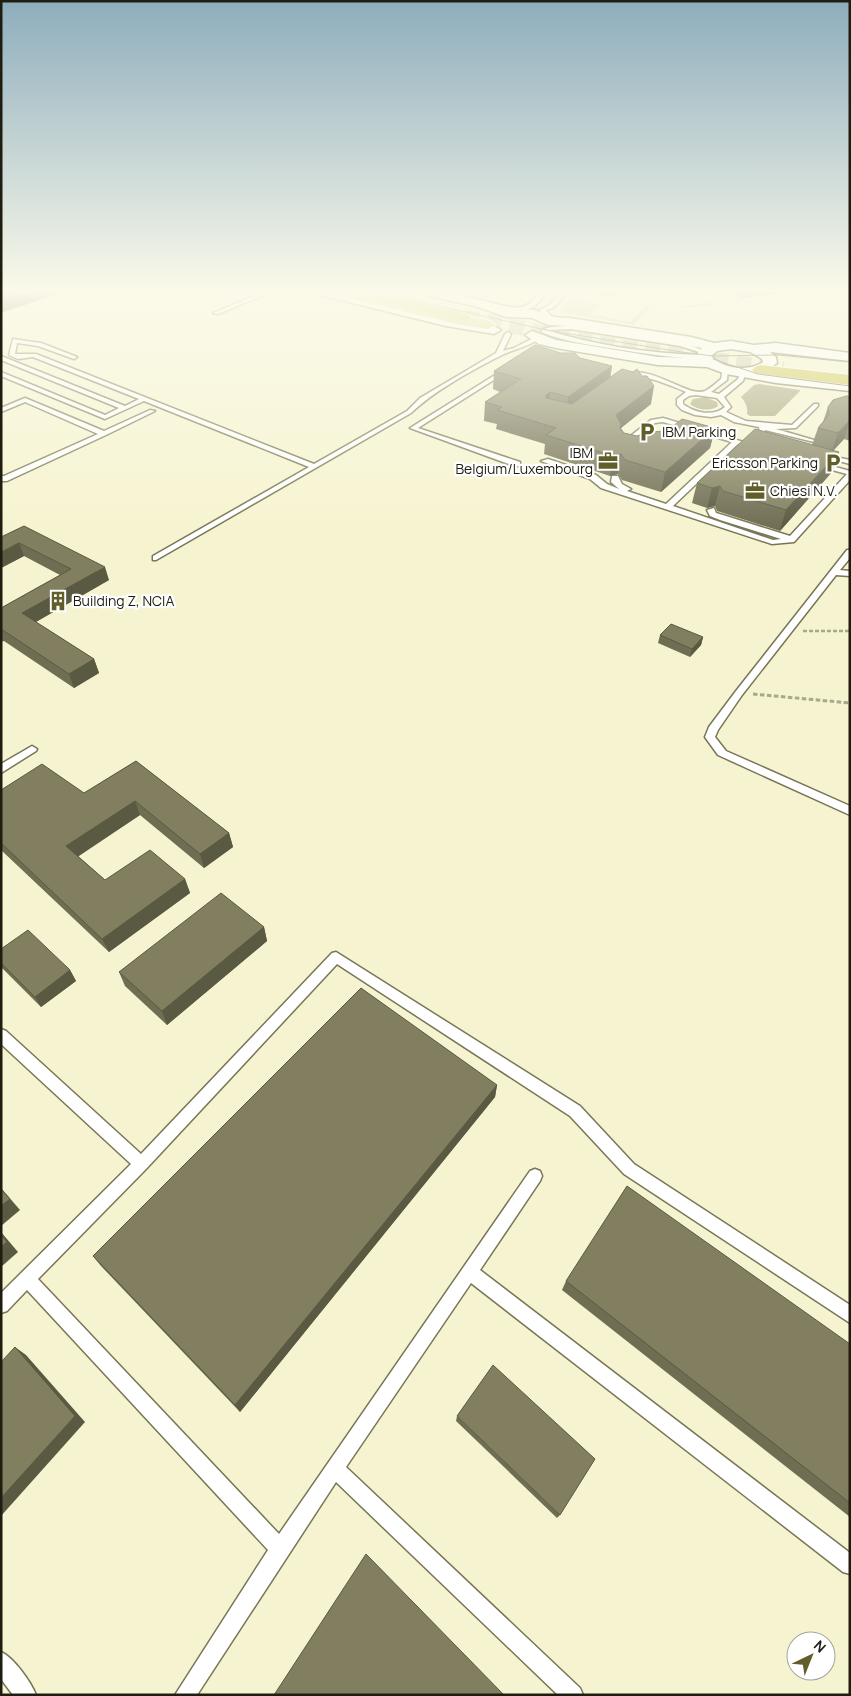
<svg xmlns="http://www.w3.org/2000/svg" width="851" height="1696" font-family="Manrope,sans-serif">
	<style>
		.green { fill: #d1cfb5 }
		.water { fill: #a6a37a }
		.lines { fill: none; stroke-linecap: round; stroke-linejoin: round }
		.trunk-tunnel { stroke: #cbc9aa; stroke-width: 15; stroke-dasharray: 15 8; stroke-linecap: butt }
		.service-casing { stroke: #787656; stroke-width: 3 }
		.tertiary-casing { stroke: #787656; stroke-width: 3 }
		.primary-casing { stroke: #fff; stroke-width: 2 }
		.trunk-casing { stroke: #fff; stroke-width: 2 }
		.path-far2 { stroke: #a9a88c; stroke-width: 2; stroke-dasharray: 2.5 1; stroke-linecap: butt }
		.path-far1 { stroke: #a9a88c; stroke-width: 2.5; stroke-dasharray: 4 2; stroke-linecap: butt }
		.path { stroke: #a9a88c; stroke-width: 3; stroke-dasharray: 4.5 2.5; stroke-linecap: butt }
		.service { fill: #fff; fill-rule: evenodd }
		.tertiary { fill: #fff; fill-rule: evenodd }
		.primary { fill: #d9d276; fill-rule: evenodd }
		.trunk { fill: #ccc348; fill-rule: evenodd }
		.tram { stroke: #75735d; stroke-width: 1 }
		.wall { fill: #6f6d52 }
		.shaded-wall { fill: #5a5942 }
		.building { fill: #817f5f; stroke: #5a5942 }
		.labels { text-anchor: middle; stroke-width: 4.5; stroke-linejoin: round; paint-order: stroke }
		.far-poi-label { font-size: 14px; fill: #1e1d10; stroke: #fff; text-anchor: start }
	</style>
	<rect width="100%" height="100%" fill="#f6f4d0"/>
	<polygon class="green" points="575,300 600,305 590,314 630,322 645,307 651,307 634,325 560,312"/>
	<g class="water">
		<path d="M759,384L800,390V391L775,416H750L747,414C748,407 746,403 741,397L754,385Z"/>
		<path d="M705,397L717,402L718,406C710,412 697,410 690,404L693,399Z"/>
	</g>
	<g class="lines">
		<polyline class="trunk-tunnel" points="464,317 615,346 783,369"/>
		<defs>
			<g id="service">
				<polygon points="264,292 271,292 218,314 213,313"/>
				<path d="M541,292H547C543,296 540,301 536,305C525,315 500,311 488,305L491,303C518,308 521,314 541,292Z"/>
				<polygon points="562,292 568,292 554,307 546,310 551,316 562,319 559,321 547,318 539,310 550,305"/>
				<polygon points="571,325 681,342 708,352 705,354 680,346 571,329 548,330 545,328"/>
				<path d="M543,329C594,345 650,354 704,355L707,357L704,359C674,358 645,354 616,349C591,345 565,342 541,332Z"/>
				<path d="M508,332L511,334L503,351L514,348L535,337L540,338C527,348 512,349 498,357C469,372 434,391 411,413L156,560H153V556L309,467L144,401L105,419L1,376V372L105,415L119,408L1,360V356L125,406L139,399L33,357L18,359L9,355L13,339L41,343L77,357L74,359L38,346L17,343L15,354H36L314,464L407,411L420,398L496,353L505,334Z"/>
				<path d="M723,368L728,369L727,380L711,392L719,394L738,379L741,371L746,372L743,381L724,397L731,407L726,412L746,421L792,425L814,404H818V406L796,428L776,429L814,440V442L765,430V433L774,440L769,441L760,435L759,427L734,422L721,415L711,417L695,415L682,410L677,405V399L686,392L684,391C666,384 646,374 627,378L624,376C648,361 687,398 705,391C711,388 716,383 721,379ZM696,395L717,398L725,407C713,417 695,413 683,404V400L689,396Z"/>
				<polygon points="503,370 508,371 418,428 520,462 520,466 514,466 410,428"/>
				<polygon points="25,398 104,431 150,410 155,411 106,435 7,481 1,481 1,476 4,476 98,434 25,402 1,412 1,408"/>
				<polygon points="663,418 757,446 754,448 738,444 673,506 773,540 781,539 720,520 710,516 707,510 714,508 716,513 726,516 790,536 847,474 817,466 817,462 850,471 850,480 794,542 772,544 601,488 590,479 541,461 548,459 596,475 607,484 619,489 611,482 612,476 618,476 622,484 631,489 627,491 666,504 732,442 663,422 655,423 624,446 619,445 651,420"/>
				<polygon points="821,454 850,460 850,464 821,456"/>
				<polygon points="847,550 850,550 850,558 840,570 850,571 850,576 836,575 742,695 718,730 715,737 726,751 850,806 850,815 718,755 705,737 709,727 736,691"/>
				<polygon points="32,746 37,749 36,751 1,773 1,764"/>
				<polygon points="336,952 580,1106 634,1164 850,1305 850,1323 624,1174 570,1116 337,964 146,1169 38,1279 279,1534 530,1171 535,1169 540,1171 542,1176 540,1181 480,1270 850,1553 850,1574 843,1572 471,1283 346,1467 580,1688 583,1695 558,1695 336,1482 197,1695 175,1695 268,1550 27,1290 7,1311 1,1313 1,1293 131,1164 1,1044 1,1029 6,1031 141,1154 332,953"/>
				<path d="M1,1652C13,1657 31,1682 36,1695H13L1,1679Z"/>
			</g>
			<g id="tertiary">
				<polygon points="318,292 338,292 446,318 494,326 501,330 494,334 446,326 320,295"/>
				<path d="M423,292H444L486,301L508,309L535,310L551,317L570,318L691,337L714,343L731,341L754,345L776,343L850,353V361L770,352L776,357L777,363L765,372L850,383V391L776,383L726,374L707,367L658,365L556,348L539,344L525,335L532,331L556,340L658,357L698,358V352L702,348L570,326L548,325L532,318L506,317L478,307L425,295ZM731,349L750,352L762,359L763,362C749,372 723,369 711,356L717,351Z"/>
			</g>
			<path id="primary" d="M335,292C376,289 418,308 458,316C468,318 489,317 495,325L488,329L457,324L337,295Z"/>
			<g id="trunk">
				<polygon points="353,292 375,292 469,314 471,317 464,321 355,295"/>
				<polygon points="760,365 850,375 850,385 755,373 752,370 755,367"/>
			</g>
		</defs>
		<use href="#service" class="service-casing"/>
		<use href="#tertiary" class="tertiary-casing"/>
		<use href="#primary" class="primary-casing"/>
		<use href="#trunk" class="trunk-casing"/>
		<g class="path-far2">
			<polyline points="576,299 583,293 596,294"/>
			<polyline points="684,307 711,304"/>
		</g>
		<polyline class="path-far1" points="803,631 850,631"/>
		<polyline class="path" points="753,694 850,703"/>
		<use href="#service" class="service"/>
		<use href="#tertiary" class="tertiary"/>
		<use href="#primary" class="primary"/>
		<use href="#trunk" class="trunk"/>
		<g class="tram">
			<polyline points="376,292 546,330 681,352 713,356 778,355 850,362"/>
			<polyline points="713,359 758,374 850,386"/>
		</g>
	</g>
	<g class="wall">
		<polygon points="583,292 618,292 612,297"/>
		<polygon points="733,292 788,292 742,298"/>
		<polygon points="580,358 612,366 610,377 651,404 621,428 624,433 637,436 715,428 710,448 661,492 622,480 618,474 610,476 544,454 545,444 496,429 497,424 484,421 485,402 500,392 493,389 494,371"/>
		<polygon points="850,396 850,441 844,439 833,451 832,472 780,531 717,511 715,506 707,508 692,503 697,483 812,445 818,428 823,422 828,407"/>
		<polygon points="24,526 109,580 36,622 94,659 99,673 74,688 4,641 1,642 1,608 60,575 24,556 1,568"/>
		<polygon points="660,635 703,637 701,645 690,657 658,643"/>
		<polygon points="136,761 229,833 233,847 204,868 140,815 78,856 105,880 185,879 190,893 109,952 1,850 1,790 84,793"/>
		<polygon points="264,927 267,941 167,1025 125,986 119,972"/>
		<polygon points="1,949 70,970 76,981 41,1007 1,967"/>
		<polygon points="497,1085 495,1097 240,1412 101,1266 93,1256"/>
		<polygon points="566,1281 850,1344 850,1517 562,1290"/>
		<polygon points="457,1416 560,1515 557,1518 456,1421"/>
	</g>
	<g class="shaded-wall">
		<polygon points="28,292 63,292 1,313 1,301"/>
		<polygon points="612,292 618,292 612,297"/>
		<polygon points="744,292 788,292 742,298"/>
		<polygon points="612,366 609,385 566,416 568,397"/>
		<polygon points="654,386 651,404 621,428 618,443 616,415"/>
		<polygon points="550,392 548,411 546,395"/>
		<polygon points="850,420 844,439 831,453 838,433"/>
		<polygon points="715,428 710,448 661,492 665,472"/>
		<polygon points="839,452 832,472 780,531 786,510"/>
		<polygon points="621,454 618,474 610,476 613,456"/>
		<polygon points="720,486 715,506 707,508 712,488"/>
		<polygon points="19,543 24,556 1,568 1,552"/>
		<polygon points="105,567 109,580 27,627 22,613"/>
		<polygon points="703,637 701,645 690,657 692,649"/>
		<polygon points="94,659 99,673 74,688 69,674"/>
		<polygon points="135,801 140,815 73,860 66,846"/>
		<polygon points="229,833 233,847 204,868 200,854"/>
		<polygon points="185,879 190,893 109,952 102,939"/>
		<polygon points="264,927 267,941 167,1025 162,1011"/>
		<polygon points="70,970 76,981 41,1007 35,997"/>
		<polygon points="497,1085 495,1097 240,1412 235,1405"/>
		<polygon points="1,1188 20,1210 1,1226"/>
		<polygon points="1,1232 18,1252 1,1267"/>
		<polygon points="15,1347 26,1355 85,1422 1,1516 1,1498"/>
	</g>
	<g class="building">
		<polygon points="1,292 28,292 1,301"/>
		<polygon points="535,345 561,353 575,353 580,358 612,366 568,397 550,392 546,395 546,398 572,404 622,369 633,372 637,369 642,376 647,376 654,386 616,415 621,424 620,428 624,433 637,436 649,432 667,431 682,419 715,428 665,472 625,460 621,454 613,456 546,435 556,428 497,410 502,407 485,402 521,379 494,371"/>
		<polygon points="846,396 850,396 850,420 838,433 818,428 829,415 828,407 833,400"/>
		<polygon points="755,429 839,452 786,510 723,491 720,486 712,488 697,483"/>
		<polygon points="24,526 105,567 22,613 94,659 69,674 1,629 1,608 71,569 19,543 1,552 1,537"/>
		<polygon points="671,624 703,637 692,649 660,635"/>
		<polygon points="136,761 229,833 200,854 135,801 66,846 105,880 150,850 185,879 102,939 1,843 1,790 42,764 84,793"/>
		<polygon points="221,893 264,927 162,1011 119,972"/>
		<polygon points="28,930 70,970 35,997 1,963 1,949"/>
		<polygon points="361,988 497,1085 235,1405 93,1256"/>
		<polygon points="627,1186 850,1344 850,1503 566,1281"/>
		<polygon points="1,1189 10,1199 1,1206"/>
		<polygon points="1,1235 7,1242 1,1247"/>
		<polygon points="15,1347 75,1416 1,1498 1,1362"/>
		<polygon points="493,1365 595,1459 560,1515 457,1416"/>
		<polygon points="366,1554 504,1695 274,1695"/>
	</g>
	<linearGradient id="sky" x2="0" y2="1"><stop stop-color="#8dadbc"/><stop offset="0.55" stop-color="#fbfaea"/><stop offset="1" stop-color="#fbfaea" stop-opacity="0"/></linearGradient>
	<rect width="851" height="529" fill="url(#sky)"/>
	<defs>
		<symbol id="parking-bare" viewBox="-9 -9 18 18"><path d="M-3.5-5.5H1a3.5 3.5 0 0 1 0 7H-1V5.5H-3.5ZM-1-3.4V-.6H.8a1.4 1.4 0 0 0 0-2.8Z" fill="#625e2a" stroke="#fff" stroke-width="2.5" paint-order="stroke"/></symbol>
		<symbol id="office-bare" viewBox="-9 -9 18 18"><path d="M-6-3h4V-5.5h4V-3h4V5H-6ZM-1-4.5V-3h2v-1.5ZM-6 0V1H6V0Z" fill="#625e2a" stroke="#fff" stroke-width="2.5" paint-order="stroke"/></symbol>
		<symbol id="building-bare" viewBox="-9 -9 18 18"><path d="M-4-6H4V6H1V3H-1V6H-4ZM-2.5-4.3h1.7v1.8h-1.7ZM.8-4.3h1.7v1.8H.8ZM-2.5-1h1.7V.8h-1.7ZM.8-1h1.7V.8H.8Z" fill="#625e2a" stroke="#fff" stroke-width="2.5" paint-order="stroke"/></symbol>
	</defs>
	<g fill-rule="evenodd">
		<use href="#parking-bare" x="633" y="418" width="28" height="28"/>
		<use href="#office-bare" x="594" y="447" width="28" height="28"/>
		<use href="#parking-bare" x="819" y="449" width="28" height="28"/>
		<use href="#office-bare" x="741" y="477" width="28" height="28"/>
		<use href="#building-bare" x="44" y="587" width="28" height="28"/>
	</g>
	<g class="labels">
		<g class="far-poi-label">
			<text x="662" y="437">IBM Parking</text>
			<text x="593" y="458" text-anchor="end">IBM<tspan x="593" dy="16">Belgium/Luxembourg</tspan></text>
			<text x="818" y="468" text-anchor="end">Ericsson Parking</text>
			<text x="770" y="496">Chiesi N.V.</text>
			<text x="73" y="606">Building Z, NCIA</text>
		</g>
	</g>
	<rect width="851" height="1696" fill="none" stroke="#1e1d10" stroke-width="5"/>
	<g transform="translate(811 1656) rotate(43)"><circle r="24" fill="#ffffff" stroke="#a5a59f"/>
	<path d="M0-4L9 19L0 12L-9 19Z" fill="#625e2a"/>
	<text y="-8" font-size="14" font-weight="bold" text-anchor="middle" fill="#1e1d10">N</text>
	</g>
</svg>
